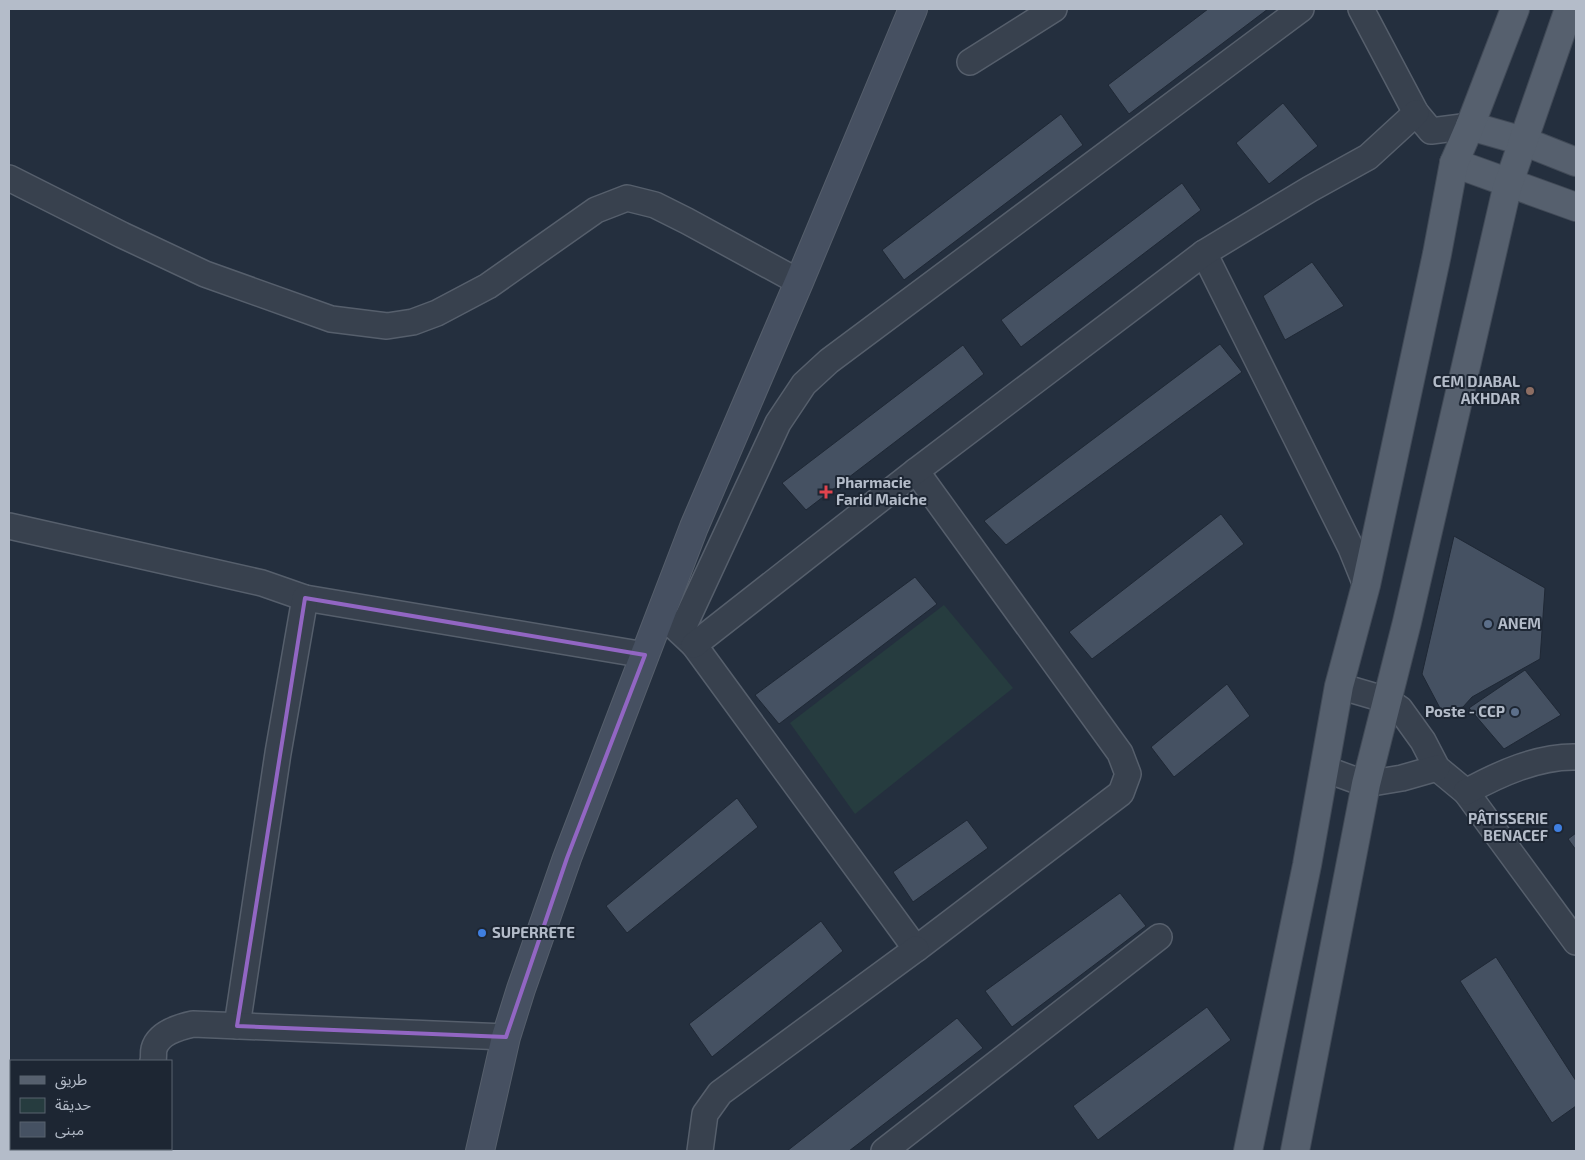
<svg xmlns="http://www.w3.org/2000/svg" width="1585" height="1160" font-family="'Exo 2','Noto Sans Arabic',sans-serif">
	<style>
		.green { fill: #263c3f }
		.building { fill: #455162; stroke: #1f2835 }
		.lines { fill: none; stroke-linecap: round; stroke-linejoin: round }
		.minor-casing { stroke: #565f6c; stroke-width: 28 }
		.secondary-casing { stroke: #565f6c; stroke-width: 30 }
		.primary-casing { stroke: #414a57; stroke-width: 30 }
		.minor { stroke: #38414e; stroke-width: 25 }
		.secondary { stroke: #465061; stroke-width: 28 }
		.primary { stroke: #56606e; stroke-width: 28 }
		.marked { fill: none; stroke: #9266c3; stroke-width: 4; stroke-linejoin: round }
		.education-dot { fill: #8d6e63; stroke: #1d2633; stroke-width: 2 }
		.health-dot { fill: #e0444e; stroke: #1d2633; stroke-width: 2 }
		.service-dot { fill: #5c6f8a; stroke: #1d2633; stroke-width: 2 }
		.shop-dot { fill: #3f7fe0; stroke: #1d2633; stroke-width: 2 }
		.labels { text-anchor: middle; stroke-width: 4; stroke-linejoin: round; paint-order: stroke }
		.poi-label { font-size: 15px; font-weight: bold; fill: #b4bcc9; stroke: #1d2633; text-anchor: end }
	</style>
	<rect width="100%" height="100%" fill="#242f3e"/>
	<polygon class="green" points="944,605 1013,688 855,814 790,723"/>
	<g class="building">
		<polygon points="1208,9 1268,9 1129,114 1108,85"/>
		<polygon points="1283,103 1318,146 1269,184 1236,143"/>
		<polygon points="1061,114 1083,145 904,280 882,250"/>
		<polygon points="1182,183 1201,210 1021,347 1001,320"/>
		<polygon points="1312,262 1344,306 1285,340 1263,296"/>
		<polygon points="1220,344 1242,372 1006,545 984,521"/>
		<polygon points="963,345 984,374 806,510 782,483"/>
		<polygon points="1221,514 1244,544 1092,659 1069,632"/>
		<polygon points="1454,536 1545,588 1540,659 1472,697 1463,707 1441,710 1422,674"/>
		<polygon points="915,577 937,604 779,724 755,695"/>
		<polygon points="1525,670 1561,715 1504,749 1469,708"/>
		<polygon points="1227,684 1250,716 1174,777 1151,747"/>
		<polygon points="737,798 758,827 627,933 606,906"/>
		<polygon points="967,820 988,848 913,902 893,872"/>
		<polygon points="1576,833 1576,850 1568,839"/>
		<polygon points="1120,893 1146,926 1012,1027 985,991"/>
		<polygon points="821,921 843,951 712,1057 689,1024"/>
		<polygon points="1496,957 1576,1081 1576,1106 1552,1123 1460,981"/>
		<polygon points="1207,1007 1231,1040 1098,1140 1073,1106"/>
		<polygon points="957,1018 983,1048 849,1151 787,1151"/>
	</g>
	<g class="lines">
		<defs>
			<g id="minor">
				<polyline points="1361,9 1416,113 1431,131 1470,126"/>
				<polyline points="970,62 1054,9"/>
				<polyline points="9,178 122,235 205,274 331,319 387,326 413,322 437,313 488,286 596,210 627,198 655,205 687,221 799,282"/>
				<polyline points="1204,253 1351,548 1366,585"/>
				<polyline points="9,526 262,583 305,598 645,655"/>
				<polyline points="661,614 694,645 916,949 1121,793 1128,774 1120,753 916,471"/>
				<polyline points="681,632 778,423 804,384 829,361 1301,9"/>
				<polyline points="694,645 916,471 1204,253 1310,189 1368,157 1416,113"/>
				<polyline points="1339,686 1387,700 1400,709 1423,741 1437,768 1466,792 1576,942"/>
				<polyline points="1325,769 1366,784 1402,778 1437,768"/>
				<path d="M1466,792C1499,774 1538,756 1576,757"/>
				<polyline points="237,1026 278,753 305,598"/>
				<path d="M153,1061C154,1058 153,1053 154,1049C158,1033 179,1027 193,1024L506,1037"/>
				<polyline points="150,1151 150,1149"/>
				<polyline points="700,1151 705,1114 720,1093 916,949"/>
				<polyline points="884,1151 1159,937"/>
			</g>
			<polyline id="secondary" points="480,1151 506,1037 521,989 567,858 694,527 799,282 913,9"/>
			<g id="primary">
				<polyline points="1470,126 1523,141 1576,162"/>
				<polyline points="1454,163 1576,207"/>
				<polyline points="1248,1151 1307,865 1339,686 1366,585 1437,254 1454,163 1470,126 1515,9"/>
				<polyline points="1295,1151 1366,784 1407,622 1507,188 1569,9"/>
			</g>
		</defs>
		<use href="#minor" class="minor-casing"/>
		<use href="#secondary" class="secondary-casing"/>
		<use href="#primary" class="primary-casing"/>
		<use href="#minor" class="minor"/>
		<use href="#secondary" class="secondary"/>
		<use href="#primary" class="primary"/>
	</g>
	<path class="marked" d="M305,598L645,655L567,858L506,1037L237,1026Z"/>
	<circle class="education-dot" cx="1530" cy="391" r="5"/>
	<path class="health-dot" d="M823.5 484.5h5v5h5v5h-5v5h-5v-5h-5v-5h5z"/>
	<g class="service-dot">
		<circle cx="1488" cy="624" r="5"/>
		<circle cx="1515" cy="712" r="5"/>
	</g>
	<g class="shop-dot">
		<circle cx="1558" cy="828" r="5"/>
		<circle cx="482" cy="933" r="5"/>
	</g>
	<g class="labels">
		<g class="poi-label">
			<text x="1520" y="387">CEM DJABAL<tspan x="1520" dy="17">AKHDAR</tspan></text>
			<text x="836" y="488" text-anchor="start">Pharmacie<tspan x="836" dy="17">Farid Maiche</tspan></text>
			<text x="1498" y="629" text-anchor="start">ANEM</text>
			<text x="1505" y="717">Poste - CCP</text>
			<text x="1548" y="824">PÂTISSERIE<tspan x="1548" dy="17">BENACEF</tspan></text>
			<text x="492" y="938" text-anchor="start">SUPERRETE</text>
		</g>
	</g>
	<rect width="1585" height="1160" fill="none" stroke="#b4bcc9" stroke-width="20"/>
	<rect x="10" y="1060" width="162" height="90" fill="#1d2633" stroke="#59626f"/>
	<rect x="20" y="1076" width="25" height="8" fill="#56606e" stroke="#59626f"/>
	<text x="55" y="1085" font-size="15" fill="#b4bcc9">طريق</text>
	<rect x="20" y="1098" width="25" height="15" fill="#263c3f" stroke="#59626f"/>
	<text x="55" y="1110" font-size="15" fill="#b4bcc9">حديقة</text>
	<rect x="20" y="1122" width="25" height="15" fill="#455162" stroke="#59626f"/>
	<text x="55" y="1135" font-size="15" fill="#b4bcc9">مبنى</text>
</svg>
